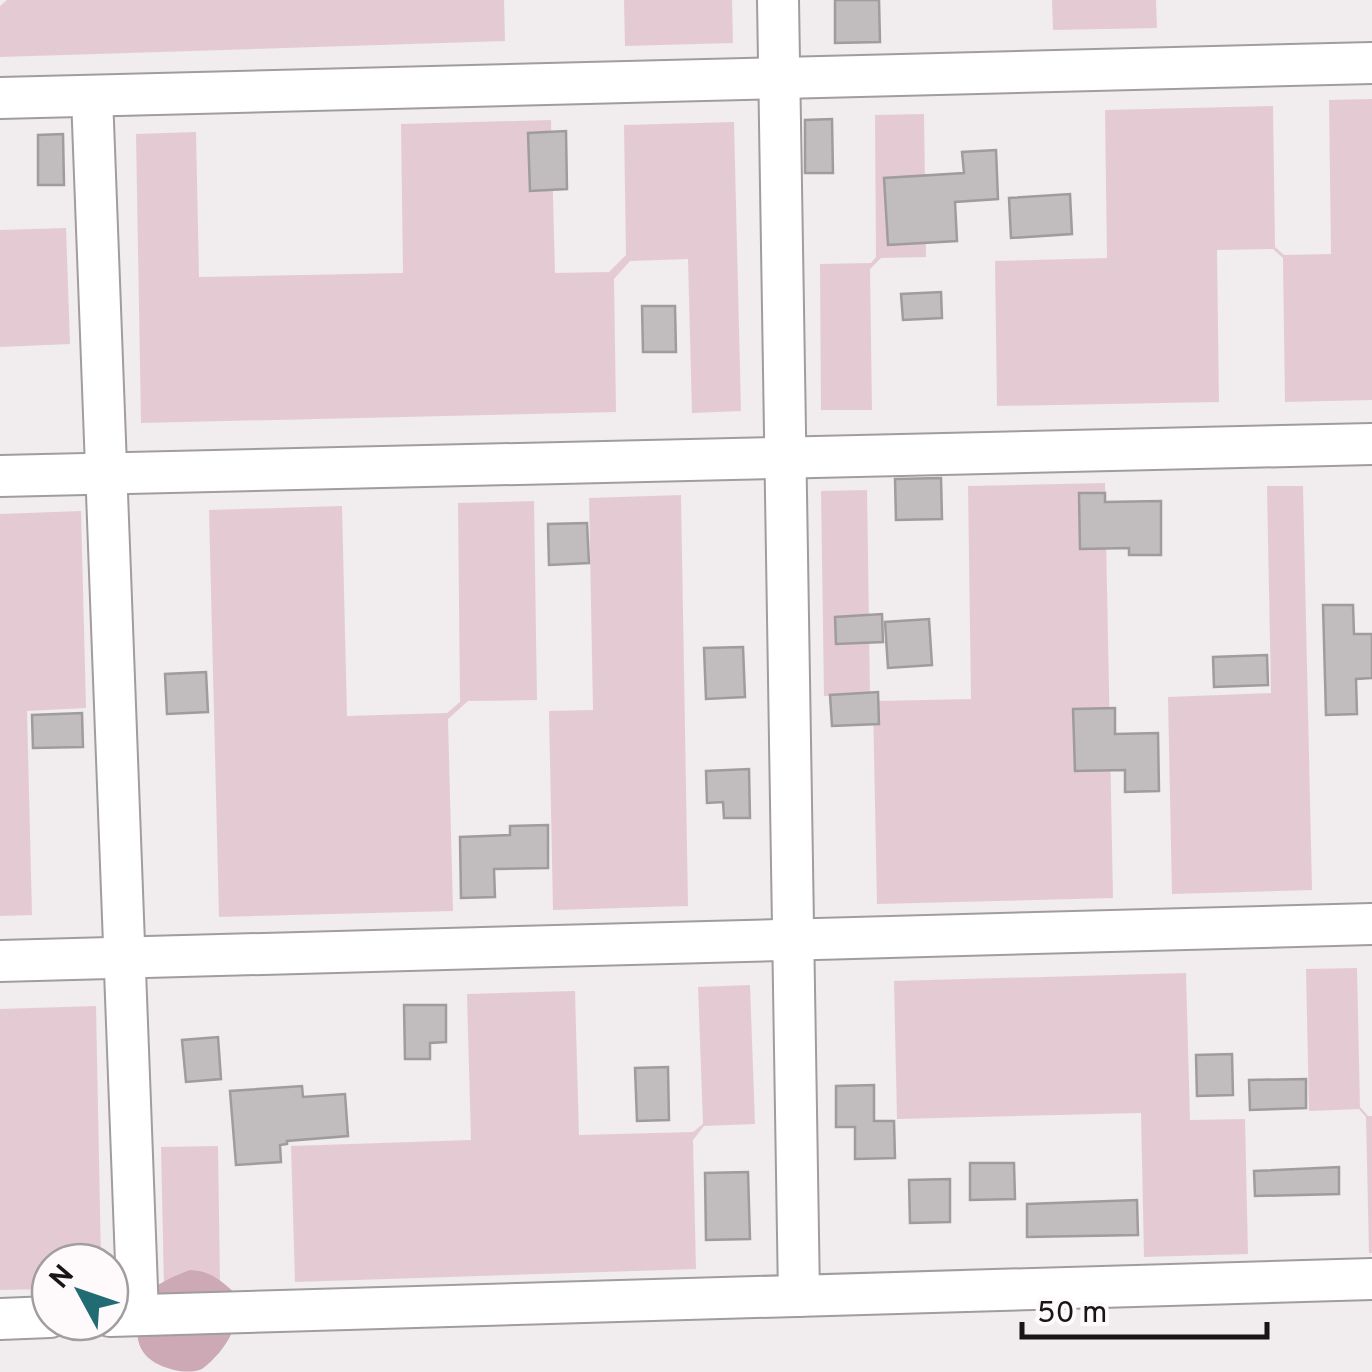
<svg xmlns="http://www.w3.org/2000/svg" width="1372" height="1372" font-family="Overpass,sans-serif">
	<style>
		.green { fill: #e4cbd3 }
		.forest { fill: #cda8b5 }
		.building { fill: #c1bcbd; stroke: #a09b9d; stroke-width: 2.5 }
		.lines { fill: none; stroke-linecap: round; stroke-linejoin: round }
		.minor-casing { stroke: #a19c9e; stroke-width: 44 }
		.minor { stroke: #fff; stroke-width: 40 }
	</style>
	<rect width="100%" height="100%" fill="#f1ecee"/>
	<g class="green">
		<polygon points="7,0 504,0 505,41 0,57 0,6"/>
		<polygon points="624,0 732,0 733,43 625,46"/>
		<polygon points="1052,0 1156,0 1157,28 1053,30"/>
		<polygon points="1372,99 1372,400 1285,402 1283,258 1273,249 1217,250 1219,402 997,406 995,261 1107,258 1105,110 1273,106 1275,247 1284,255 1331,254 1329,100"/>
		<polygon points="924,114 926,257 881,258 870,269 872,410 821,410 820,264 871,263 876,257 875,115"/>
		<polygon points="551,120 555,273 609,272 626,255 624,125 734,122 741,411 692,413 688,259 630,261 614,279 616,412 141,423 136,134 196,132 199,277 403,273 401,124"/>
		<polygon points="66,228 70,344 0,347 0,230"/>
		<polygon points="1105,483 1113,898 877,904 873,702 866,695 824,696 821,491 867,490 870,695 877,701 971,699 968,486"/>
		<polygon points="1267,486 1303,486 1312,890 1172,894 1168,697 1271,693"/>
		<polygon points="681,495 688,906 553,910 549,711 593,710 589,498"/>
		<polygon points="534,501 537,700 468,701 448,719 453,911 219,917 209,510 342,506 347,716 447,713 460,702 458,503"/>
		<polygon points="81,511 86,708 27,711 32,915 0,916 0,514"/>
		<polygon points="1357,968 1360,1107 1368,1116 1372,1116 1372,1253 1369,1253 1366,1117 1359,1109 1309,1111 1306,969"/>
		<polygon points="1186,973 1190,1120 1245,1119 1248,1254 1144,1257 1141,1113 897,1119 894,981"/>
		<polygon points="750,985 755,1124 704,1126 693,1140 696,1269 295,1282 291,1146 471,1140 467,994 575,991 579,1135 693,1132 703,1124 698,987"/>
		<polygon points="96,1006 101,1262 50,1262 50,1289 0,1290 0,1009"/>
		<polygon points="218,1146 220,1284 164,1286 161,1147"/>
	</g>
	<path class="forest" d="M190,1270C212,1271 223,1282 238,1296C240,1318 233,1336 219,1353C214,1358 208,1365 202,1369C195,1372 187,1372 179,1371C149,1365 133,1351 138,1319C138,1314 137,1308 140,1303C148,1287 174,1276 190,1270Z"/>
	<g class="building">
		<polygon points="835,0 879,0 880,42 835,43"/>
		<polygon points="832,119 833,173 805,173 805,120"/>
		<polygon points="566,131 567,189 530,191 528,133"/>
		<polygon points="63,134 64,185 38,185 38,135"/>
		<polygon points="996,150 998,199 955,202 957,241 888,245 884,178 964,173 962,152"/>
		<polygon points="1070,194 1072,234 1011,238 1009,198"/>
		<polygon points="941,292 942,318 903,320 901,294"/>
		<polygon points="642,306 675,306 676,352 643,352"/>
		<polygon points="941,478 942,519 896,520 895,479"/>
		<polygon points="1079,493 1105,493 1105,502 1161,501 1161,555 1129,555 1129,548 1080,549"/>
		<polygon points="587,523 589,563 549,565 548,524"/>
		<polygon points="1323,605 1353,605 1354,634 1372,634 1372,678 1356,679 1357,714 1326,715"/>
		<polygon points="882,614 883,642 836,644 835,617"/>
		<polygon points="929,619 932,665 888,668 885,622"/>
		<polygon points="743,647 745,697 706,699 704,648"/>
		<polygon points="1267,655 1268,685 1214,687 1213,657"/>
		<polygon points="206,672 208,712 167,714 165,674"/>
		<polygon points="878,692 879,724 832,726 830,695"/>
		<polygon points="1115,708 1115,734 1158,733 1159,791 1125,792 1125,770 1075,771 1073,709"/>
		<polygon points="82,713 83,747 33,748 32,715"/>
		<polygon points="749,769 750,818 724,818 723,802 707,803 706,771"/>
		<polygon points="548,825 548,868 494,869 495,897 461,898 460,837 510,835 510,826"/>
		<polygon points="404,1005 446,1005 446,1042 430,1043 430,1059 405,1059"/>
		<polygon points="218,1037 221,1079 186,1082 182,1040"/>
		<polygon points="1232,1054 1233,1095 1197,1096 1196,1055"/>
		<polygon points="668,1067 669,1120 637,1121 635,1068"/>
		<polygon points="1306,1079 1306,1108 1250,1110 1249,1080"/>
		<polygon points="874,1085 874,1121 894,1121 895,1158 855,1159 855,1127 836,1127 836,1086"/>
		<polygon points="302,1086 303,1097 345,1094 348,1136 287,1141 287,1144 280,1145 281,1162 236,1165 230,1091"/>
		<polygon points="970,1163 1014,1163 1015,1199 970,1200"/>
		<polygon points="1339,1167 1339,1194 1255,1196 1254,1171"/>
		<polygon points="748,1172 750,1239 706,1240 705,1173"/>
		<polygon points="950,1179 950,1222 910,1223 909,1180"/>
		<polygon points="1137,1200 1138,1235 1027,1237 1027,1204"/>
	</g>
	<g class="lines">
		<defs>
			<g id="minor">
				<polyline points="778,0 799,1296"/>
				<polyline points="92,96 138,1315"/>
				<polyline points="0,98 1372,63"/>
				<polyline points="0,476 1372,444"/>
				<polyline points="0,961 1372,924"/>
				<polyline points="110,1316 1372,1279"/>
				<polyline points="0,1319 50,1317"/>
			</g>
		</defs>
		<use href="#minor" class="minor-casing"/>
		<use href="#minor" class="minor"/>
	</g>
	<g transform="translate(80 1292) rotate(310)"><circle r="48" fill="#fef9fb" stroke="#a29e9f" stroke-width="2.5"/>
	<path d="M0-8L18 38L0 25L-18 38Z" fill="#216c73"/>
	<text y="-15" font-size="28" font-weight="bold" text-anchor="middle" fill="#171516">N</text>
	</g>
	<path d="M1022 1322v15h245v-15" fill="none" stroke="#171516" stroke-width="5"/>
	<text x="1037" y="1322" font-size="30" fill="#171516" stroke="#fef9fb" stroke-width="8" paint-order="stroke">50 m</text>
</svg>
